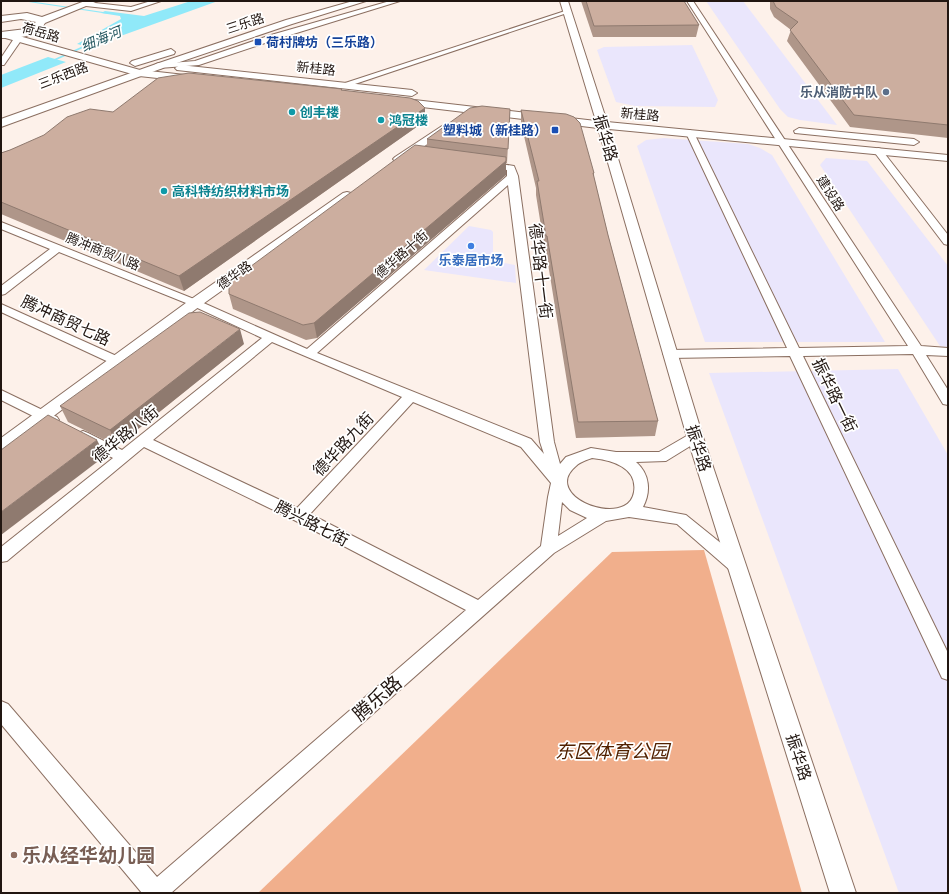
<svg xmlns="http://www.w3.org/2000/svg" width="949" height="894" font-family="Spectral,'Noto Sans SC',serif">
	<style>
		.commercial { fill: #eae6fc }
		.green { fill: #f1af8c }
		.water { fill: #90e9f9 }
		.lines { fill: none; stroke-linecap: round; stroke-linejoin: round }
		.stream { fill: #90e9f9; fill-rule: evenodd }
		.minor-casing { stroke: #8b6f61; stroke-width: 2 }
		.tertiary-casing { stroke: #8b6f61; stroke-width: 2 }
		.secondary-casing { stroke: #8b6f61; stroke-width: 2 }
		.minor { fill: #fff; fill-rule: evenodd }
		.tertiary { fill: #fff; fill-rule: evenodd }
		.secondary { fill: #fff; fill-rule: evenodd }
		.wall { fill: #af9689 }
		.shaded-wall { fill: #8f7a6f }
		.building { fill: #ccae9f; stroke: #8f7a6f }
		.transit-dot { fill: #1a4fb4; stroke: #fff; stroke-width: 1.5 }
		.service-dot { fill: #5c6f8a; stroke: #fff; stroke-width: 1.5 }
		.culture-dot { fill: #0f9aa8; stroke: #fff; stroke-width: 1.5 }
		.shop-dot { fill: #3f7fe0; stroke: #fff; stroke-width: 1.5 }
		.education-dot { fill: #8d6e63; stroke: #fff; stroke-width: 1.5 }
		.labels { text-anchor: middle; stroke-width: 3.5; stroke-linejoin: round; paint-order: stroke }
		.far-street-label { font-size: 13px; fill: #211611; stroke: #fff }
		.far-transit-label { font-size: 13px; font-weight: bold; fill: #164399; stroke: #fff; text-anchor: start }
		.far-service-label { font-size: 13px; font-weight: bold; fill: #4e5e75; stroke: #fff; text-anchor: end }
		.far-culture-label { font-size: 13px; font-weight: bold; fill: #0d838f; stroke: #fff; text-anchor: start }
		.far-shop-label { font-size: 13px; font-weight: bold; fill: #366cbe; stroke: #fff }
		.far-water-label { font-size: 14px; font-style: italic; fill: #255861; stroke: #fff }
		.street-label { font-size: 16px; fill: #211611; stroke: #fff }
		.near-street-label { font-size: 19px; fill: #211611; stroke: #fff }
		.near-park-label { font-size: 19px; font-style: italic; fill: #522100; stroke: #fff }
		.near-education-label { font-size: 19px; font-weight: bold; fill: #785e54; stroke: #fff; text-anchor: start }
	</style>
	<rect width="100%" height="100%" fill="#fdf1ea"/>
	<g class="commercial">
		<polygon points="706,1 743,1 837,125 800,120 788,117 780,109"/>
		<polygon points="692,45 718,100 715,107 635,106 616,102 597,50 604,47"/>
		<polygon points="664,138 748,144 760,148 772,155 885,342 705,342 637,146 646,140"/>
		<polygon points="826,158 867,161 948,266 948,347 940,346 820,165"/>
		<polygon points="469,226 491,230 493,232 493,261 515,265 516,283 424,270"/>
		<polygon points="898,369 948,455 948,893 899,893 709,373"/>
	</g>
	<polygon class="green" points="704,550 802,893 258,893 612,552"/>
	<g class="water">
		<polygon points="191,1 218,1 90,47 77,44 121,19 120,16 101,13 105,11 144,16"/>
		<polygon points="48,57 66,62 1,88 1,75"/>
	</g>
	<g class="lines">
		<g class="stream">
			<polygon points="22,1 29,1 110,13 109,14"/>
			<polygon points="92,42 94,43 52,62 50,61"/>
		</g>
		<defs>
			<g id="minor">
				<polygon points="151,1 161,1 131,11 86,6 83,4 86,2 131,7"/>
				<polygon points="390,1 400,1 277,39 199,65 159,68 155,66 159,64 195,61 271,35"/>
				<polygon points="687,1 693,1 921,346 948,348 948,356 926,355 948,390 948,405 943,404 913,354 803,356 948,653 948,680 942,678 790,356 669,358 663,354 669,350 787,348 686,133 690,130 694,133 799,348 908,346"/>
				<polygon points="565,11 570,12 346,87 339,85"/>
				<polygon points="15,37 22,39 4,65 1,65 1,58"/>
				<polygon points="878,148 881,149 948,235 948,245 944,244 875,153 873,151"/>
				<path d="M488,162L514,166L518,176L554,442L560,464L566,457L591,448L616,452H659L690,434L695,432L700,434L702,437L700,440L666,461L636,462C650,474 651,492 643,507L686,515L743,561L745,566L743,571L737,573L731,571L677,524L629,517L606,521L554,553L171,893H142L1,724V701L8,704L157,877L466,610L294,520L144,447L7,561L1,562V547L113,458L78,439L76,436L78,433L83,431L88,433L122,450L262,338L191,305L59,252L5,294L1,295V286L50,249L1,229V222L199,301L307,349L507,176V170L485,167V163ZM508,185L540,442L544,454L531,439L317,353ZM272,342L402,397L297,508L153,440ZM413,402L521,447L551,483L548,497L541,546L478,600L310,514ZM592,458C611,460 638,467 634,492C633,498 630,503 624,506C599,518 546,491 576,466C580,462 587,460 592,458ZM562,502L570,510L587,518L558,536Z"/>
				<polygon points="1,304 121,358 123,361 121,364 113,364 1,312"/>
				<polygon points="1,390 57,417 59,420 57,423 47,423 1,400"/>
			</g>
			<g id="tertiary">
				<polygon points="353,1 366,1 292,24 162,68 159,69 154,66 156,64 286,20"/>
				<polygon points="560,1 568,1 607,122 948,155 948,161 609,129 703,437 856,893 830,893 687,437 598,128 397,104 392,101 397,98 596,121"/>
				<polygon points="5,32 140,70 194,76 199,79 194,82 139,76 2,37 2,33"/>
				<polygon points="171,49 175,52 174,54 135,66 130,63 132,61"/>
				<polygon points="180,65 412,90 417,93 412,96 177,70 175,68"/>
				<polygon points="445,124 450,127 449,129 403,161 395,161 393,159 395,157"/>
				<polygon points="799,128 914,139 919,142 914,145 795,133 794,131"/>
				<polygon points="347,192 351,193 353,196 351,199 200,306 7,451 1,453 1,438 190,300 343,193"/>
			</g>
			<g id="secondary">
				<path d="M85,1H98L45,23C37,38 16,38 1,38V32L26,29L36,22L21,19L1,22V16L27,13L42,17Z"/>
				<polygon points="159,63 164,66 163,68 1,127 1,119"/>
			</g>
		</defs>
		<use href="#minor" class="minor-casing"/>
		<use href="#tertiary" class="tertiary-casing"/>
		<use href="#secondary" class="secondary-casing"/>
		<use href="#minor" class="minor"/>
		<use href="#tertiary" class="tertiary"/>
		<use href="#secondary" class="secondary"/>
	</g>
	<g class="wall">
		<polygon points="581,1 684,1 699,25 696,37 593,37"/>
		<polygon points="770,1 948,1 948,138 850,127 787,41 791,30 774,17 770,9"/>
		<polygon points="342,90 425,108 425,121 184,291 1,214 1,153 10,150 113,112"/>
		<polygon points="510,109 507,163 506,163 506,175 317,338 306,340 233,309 229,294 427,147 427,139"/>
		<polygon points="521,110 594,173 594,178 608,235 658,421 655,436 576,438 546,251 545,251 536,195 536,188 521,123"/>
		<polygon points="244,344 117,446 68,422 60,406"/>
	</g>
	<g class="shaded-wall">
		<polygon points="425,108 425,121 184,291 179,276"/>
		<polygon points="506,161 506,175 317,338 314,323"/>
		<polygon points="240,329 244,344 117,446 110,430"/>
		<polygon points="97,440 105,456 1,535 1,512"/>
	</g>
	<g class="building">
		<polygon points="586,1 684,1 699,25 594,26"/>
		<polygon points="773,1 948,1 948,125 854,115 790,30 798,22 776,7"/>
		<polygon points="189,73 342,89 341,90 410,98 418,101 425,108 179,276 1,202 1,153 10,150 44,135 67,117 90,109 113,112 158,78"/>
		<polygon points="482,106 510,109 508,149 427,139 470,108"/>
		<polygon points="521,110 566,114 574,117 580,123 594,173 593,173 608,235 658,421 578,422 547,236 546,236 537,181 539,181"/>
		<polygon points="415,145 506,157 506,161 314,323 303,325 229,294 229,285 239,275"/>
		<polygon points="200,312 240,329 110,430 60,406 189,313"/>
		<polygon points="48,415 97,440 1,512 1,450"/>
	</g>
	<g class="transit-dot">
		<rect x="254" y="38" width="8" height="8" rx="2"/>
		<rect x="551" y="126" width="8" height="8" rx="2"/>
	</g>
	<circle class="service-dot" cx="886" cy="92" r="4"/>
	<g class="culture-dot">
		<circle cx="292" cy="112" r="4"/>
		<circle cx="381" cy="120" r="4"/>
		<circle cx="164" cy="191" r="4"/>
	</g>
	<circle class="shop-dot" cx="471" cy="246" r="4"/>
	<circle class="education-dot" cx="14" cy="855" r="4"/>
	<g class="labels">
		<g class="far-street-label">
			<text transform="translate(245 23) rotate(-18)" y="5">三乐路</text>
			<text transform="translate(41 32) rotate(16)" y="5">荷岳路</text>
			<text transform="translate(316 68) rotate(6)" y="5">新桂路</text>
			<text transform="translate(63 75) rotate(-21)" y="5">三乐西路</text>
			<text transform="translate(640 114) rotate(5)" y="5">新桂路</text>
			<text transform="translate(831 193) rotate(57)" y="5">建设路</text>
			<text transform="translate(103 251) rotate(22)" y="5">腾冲商贸八路</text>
			<text transform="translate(401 254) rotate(-41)" y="5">德华路十街</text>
			<text transform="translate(234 275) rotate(-35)" y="5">德华路</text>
		</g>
		<g class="far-transit-label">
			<text x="266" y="47">荷村牌坊（三乐路）</text>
			<text x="547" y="135" text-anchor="end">塑料城（新桂路）</text>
		</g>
		<g class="far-service-label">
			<text x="878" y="97">乐从消防中队</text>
		</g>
		<g class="far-culture-label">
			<text x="300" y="117">创丰楼</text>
			<text x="389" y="125">鸿冠楼</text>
			<text x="172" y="196">高科特纺织材料市场</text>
		</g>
		<g class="far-shop-label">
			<text x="471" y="265">乐泰居市场</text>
		</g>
		<g class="far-water-label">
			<text transform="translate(101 39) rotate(-23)" y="5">细海河</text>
		</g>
		<g class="street-label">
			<text transform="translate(606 138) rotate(74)" y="6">振华路</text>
			<text transform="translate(541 271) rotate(83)" y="6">德华路十一街</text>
			<text transform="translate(66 320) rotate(25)" y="6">腾冲商贸七路</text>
			<text transform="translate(835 395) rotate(64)" y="6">振华路一街</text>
			<text transform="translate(125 434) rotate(-39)" y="6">德华路八街</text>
			<text transform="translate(343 444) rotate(-47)" y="6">德华路九街</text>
			<text transform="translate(699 448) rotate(72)" y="6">振华路</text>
			<text transform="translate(312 523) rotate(27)" y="6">腾兴路七街</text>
			<text transform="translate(799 757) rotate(72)" y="6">振华路</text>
		</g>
		<g class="near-street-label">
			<text transform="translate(377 698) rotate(-41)" y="7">腾乐路</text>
		</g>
		<g class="near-park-label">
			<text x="612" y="758">东区体育公园</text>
		</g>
		<g class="near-education-label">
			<text x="22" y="862">乐从经华幼儿园</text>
		</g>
	</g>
	<rect width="949" height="894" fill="none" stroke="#211611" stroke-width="4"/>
</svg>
